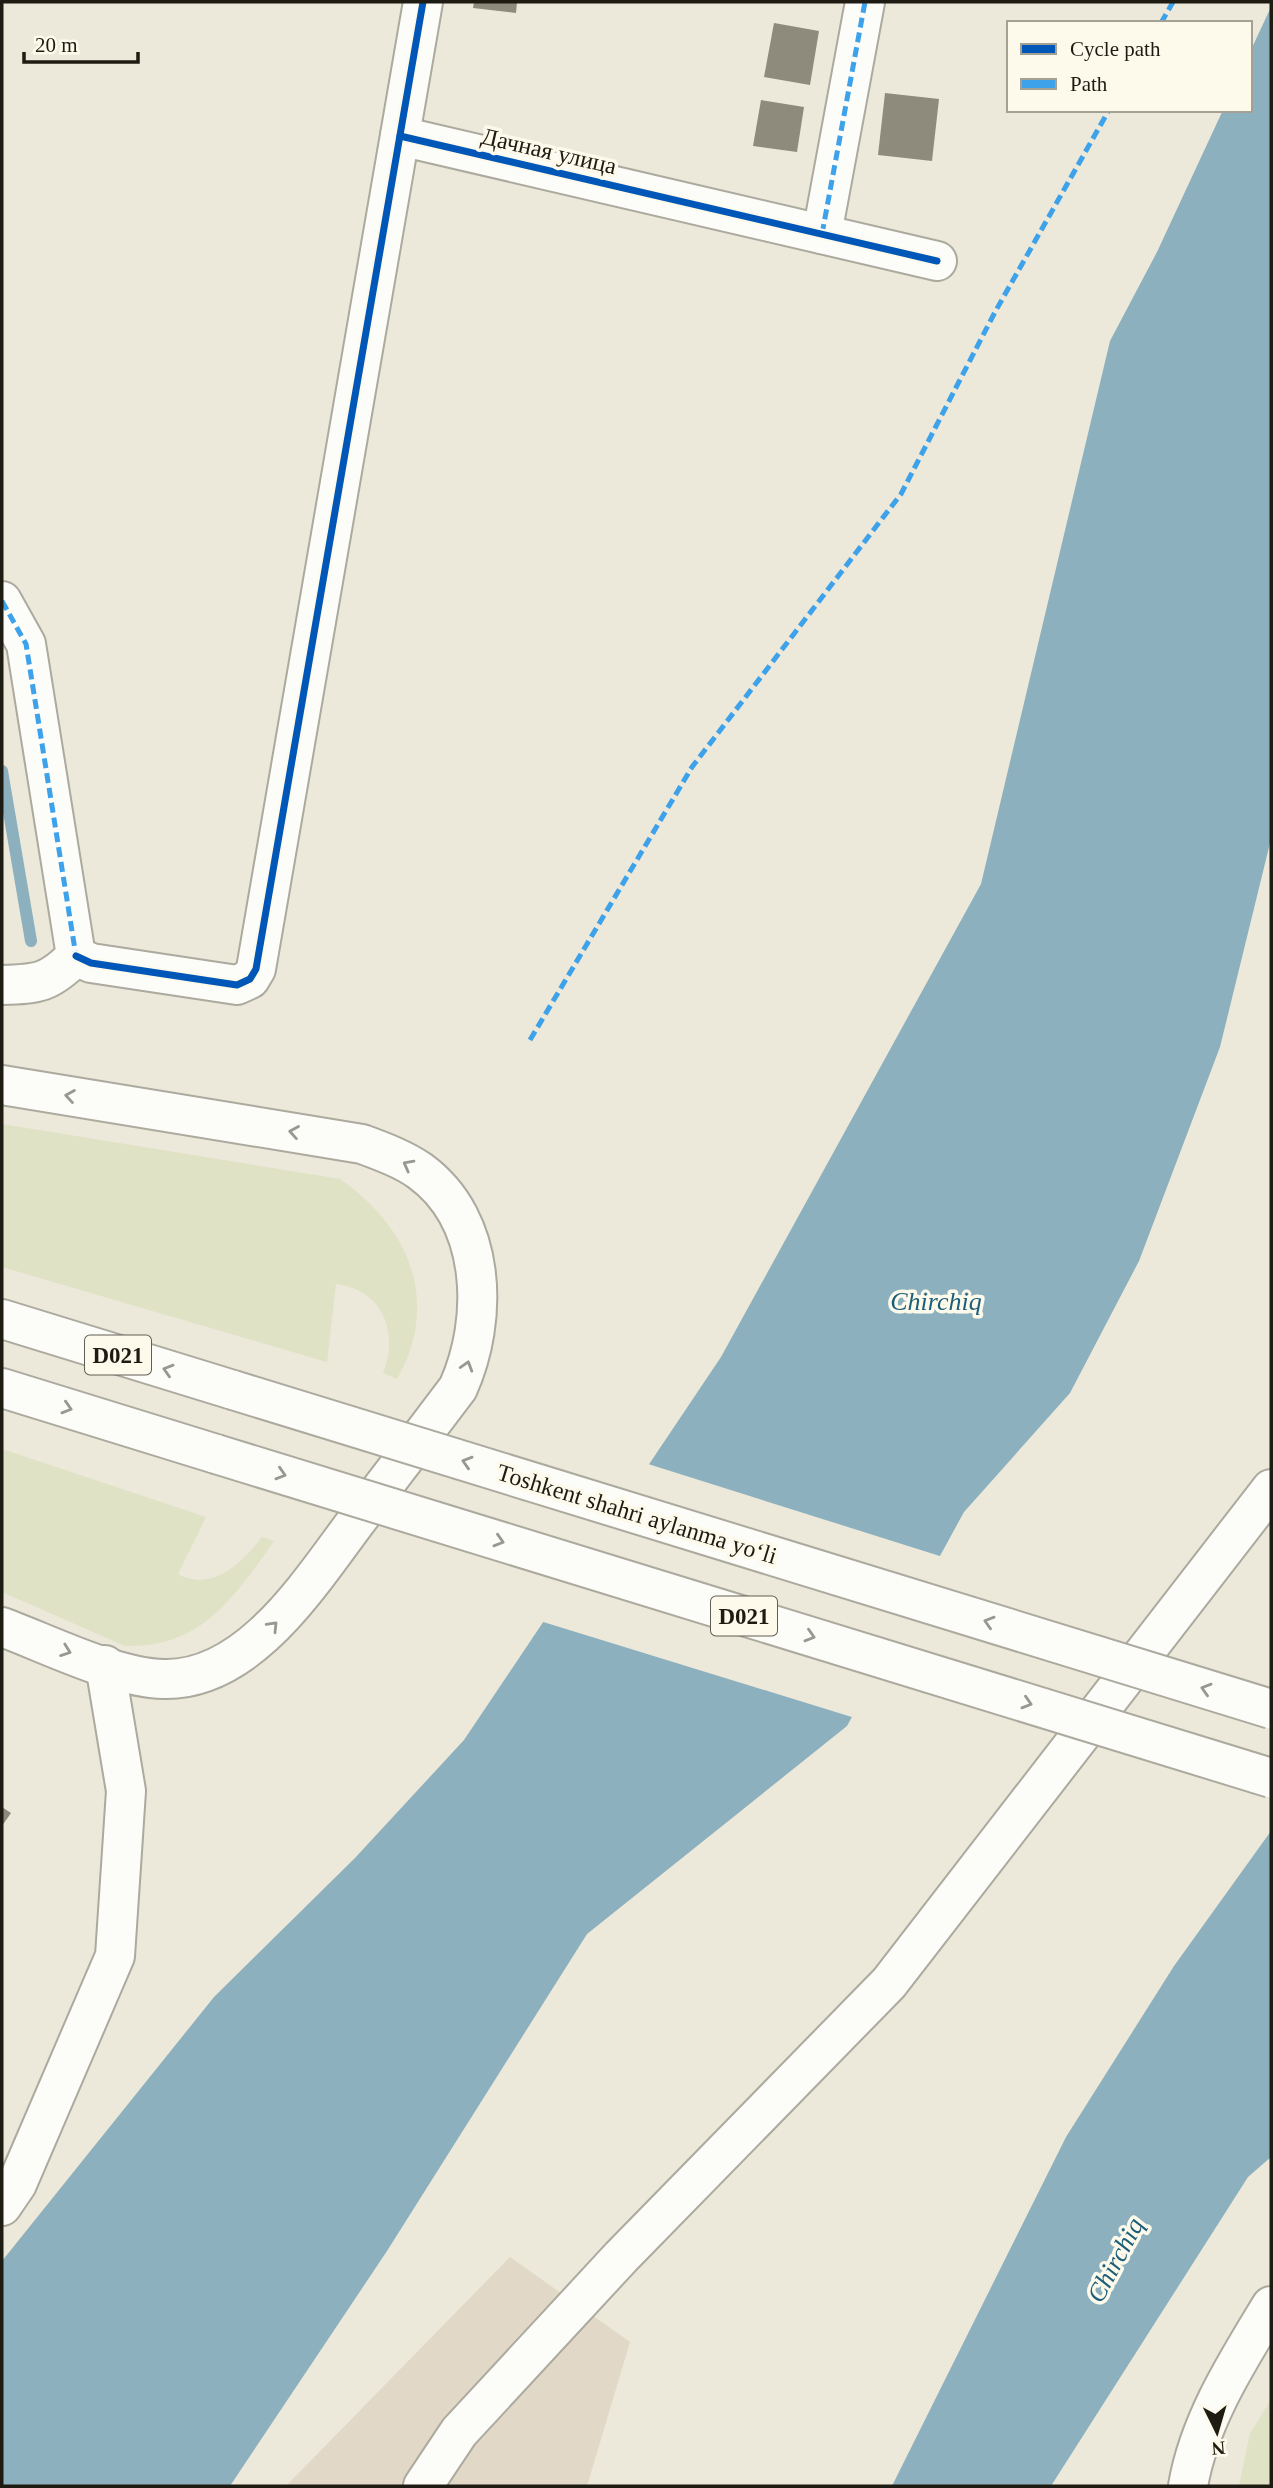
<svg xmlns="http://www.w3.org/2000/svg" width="1273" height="2488" font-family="'Times New Roman',serif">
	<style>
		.industrial { fill: #e1d8c7 }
		.green { fill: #dfe2c4 }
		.water { fill: #8cb0bd }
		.pier { fill: #ece8da }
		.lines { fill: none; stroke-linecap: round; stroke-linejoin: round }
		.stream { stroke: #8cb0bd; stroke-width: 12 }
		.building { fill: #8f8b7c }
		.minor-casing { stroke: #aca99e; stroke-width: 42 }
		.highway-casing { stroke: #aca99e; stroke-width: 42 }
		.minor { stroke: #fcfcf9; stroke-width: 38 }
		.highway { stroke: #fcfcf9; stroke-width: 38 }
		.highway-bridge-casing { stroke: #aca99e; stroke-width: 42; stroke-linecap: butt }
		.highway-bridge { stroke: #fcfcf9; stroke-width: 38 }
		.quiet { stroke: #3da2ea; stroke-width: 5; stroke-dasharray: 10 5; stroke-linecap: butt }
		.cycleway-casing { stroke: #fefaeb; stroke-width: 11 }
		.cycleway { stroke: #0057b8; stroke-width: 7 }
		.oneway { stroke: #989791 }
		.labels { text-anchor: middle; stroke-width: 7; stroke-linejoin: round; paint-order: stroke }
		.shield { fill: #fefaeb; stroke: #605e53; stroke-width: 2 }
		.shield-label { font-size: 23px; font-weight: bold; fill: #1d1b12 }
		.street-label { font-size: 24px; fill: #1d1b12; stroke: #fefaeb }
		.water-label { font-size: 26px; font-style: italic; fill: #1c5f7a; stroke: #fefaeb }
	</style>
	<rect width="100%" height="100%" fill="#ece8da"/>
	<polygon class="industrial" points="510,2257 630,2342 587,2486 286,2486"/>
	<g class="green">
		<path d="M2,1124L340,1179C409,1227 441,1301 397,1379L383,1373C400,1333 382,1289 336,1284L327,1362L2,1267Z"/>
		<path d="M2,1449L206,1517L178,1574C212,1593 243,1562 262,1537L274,1541C234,1597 202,1648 125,1646L2,1592Z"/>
		<polygon points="1271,2400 1271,2486 1239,2486 1250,2433"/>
	</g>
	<g class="water">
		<polygon points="1271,7 1271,839 1220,1047 1139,1261 1070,1393 964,1512 847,1726 587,1934 387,2251 230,2486 2,2486 2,2261 214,1997 355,1858 464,1740 721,1357 981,884 1110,341 1157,252 1223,110 1250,110 1250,52"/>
		<polygon points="1271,1831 1271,2157 1248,2177 1051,2486 892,2486 1066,2137 1174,1966"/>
	</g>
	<polygon class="pier" points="645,1463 943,1557 855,1718 540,1621"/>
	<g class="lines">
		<polyline class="stream" points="2,771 31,941"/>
	</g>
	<g class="building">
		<polygon points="474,2 517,2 516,13 473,8"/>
		<polygon points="774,23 819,31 810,85 764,77"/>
		<polygon points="885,93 939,99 932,161 878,155"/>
		<polygon points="761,100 804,107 797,152 753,146"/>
		<polygon points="2,1807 11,1813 2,1826"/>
	</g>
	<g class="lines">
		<defs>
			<g id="minor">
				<polyline points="400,136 937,261"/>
				<polyline points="822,234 865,2"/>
				<polyline points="2,601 26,644 76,956"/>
				<polyline points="76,956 91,963 237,985 250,979 256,969 423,2"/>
				<path d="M2,985C39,984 49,983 76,956"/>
				<polyline points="2,2206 17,2184 115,1956 126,1791 105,1665"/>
				<polyline points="423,2486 459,2432 621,2257 889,1983 1271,1489"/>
				<path d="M1188,2486C1199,2421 1237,2362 1271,2306"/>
			</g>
			<g id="highway">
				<path d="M2,1085L362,1144C381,1151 403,1159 420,1171C487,1220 489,1319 458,1388C426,1430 394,1473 361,1515C314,1576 252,1681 164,1679C115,1678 48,1644 2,1627"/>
				<polyline points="2,1319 233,1390"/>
				<polyline points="2,1388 216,1454"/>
			</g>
		</defs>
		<use href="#minor" class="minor-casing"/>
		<use href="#highway" class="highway-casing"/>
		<use href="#minor" class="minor"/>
		<use href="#highway" class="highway"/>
		<defs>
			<g id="highway-bridge">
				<polyline points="233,1390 1271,1709"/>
				<polyline points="216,1454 1271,1778"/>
			</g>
		</defs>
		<use href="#highway-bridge" class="highway-bridge-casing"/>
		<use href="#highway-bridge" class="highway-bridge"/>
		<g class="quiet">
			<polyline points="1161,23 1173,2"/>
			<polyline points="822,234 865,2"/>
			<polyline points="2,601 26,644 76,956 81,960"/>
			<polyline points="530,1040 692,767 901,494 995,312 1109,110"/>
		</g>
		<defs>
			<g id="cycleway">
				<polyline points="400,136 937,261"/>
				<polyline points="76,956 91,963 237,985 250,979 256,969 423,2"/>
			</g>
		</defs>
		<use href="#cycleway" class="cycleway-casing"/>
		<use href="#cycleway" class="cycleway"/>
	</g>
	<defs><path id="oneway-chevron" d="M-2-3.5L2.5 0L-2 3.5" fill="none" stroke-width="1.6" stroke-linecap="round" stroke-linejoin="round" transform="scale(1.75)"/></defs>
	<g class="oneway">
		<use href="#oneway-chevron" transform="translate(70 1096) rotate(-171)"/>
		<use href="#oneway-chevron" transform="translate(294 1132) rotate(-170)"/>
		<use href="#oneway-chevron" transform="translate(408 1165) rotate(-152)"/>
		<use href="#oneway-chevron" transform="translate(467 1366) rotate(-73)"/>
		<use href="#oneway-chevron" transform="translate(168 1370) rotate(-163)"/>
		<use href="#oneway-chevron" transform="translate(67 1408) rotate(17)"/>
		<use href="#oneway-chevron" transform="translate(467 1462) rotate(-163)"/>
		<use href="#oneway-chevron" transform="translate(281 1474) rotate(17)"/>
		<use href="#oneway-chevron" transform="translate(499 1541) rotate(17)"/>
		<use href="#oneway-chevron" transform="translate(989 1622) rotate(-163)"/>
		<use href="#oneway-chevron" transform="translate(273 1626) rotate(-46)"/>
		<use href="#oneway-chevron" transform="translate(810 1636) rotate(17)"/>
		<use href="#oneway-chevron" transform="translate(66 1651) rotate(20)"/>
		<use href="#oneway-chevron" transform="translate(1206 1689) rotate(-163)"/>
		<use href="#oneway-chevron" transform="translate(1027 1703) rotate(17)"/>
	</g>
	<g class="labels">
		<g class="shield">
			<rect x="85" y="1335.5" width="66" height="39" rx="5"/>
			<rect x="711" y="1596.5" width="66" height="39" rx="5"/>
		</g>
		<g class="shield-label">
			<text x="118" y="1363">D021</text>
			<text x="744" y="1624">D021</text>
		</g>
		<g class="street-label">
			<text transform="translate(549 151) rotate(13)" y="8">Дачная улица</text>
			<text transform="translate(637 1514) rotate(17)" y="8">Toshkent shahri aylanma yoʻli</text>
		</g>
		<g class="water-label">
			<text x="936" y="1310">Chirchiq</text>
			<text transform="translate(1115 2260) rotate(-62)" y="9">Chirchiq</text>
		</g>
	</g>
	<rect width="1273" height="2488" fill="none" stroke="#1d1b12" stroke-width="7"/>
	<rect x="1007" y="21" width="245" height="91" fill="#fefaeb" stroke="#a4a194" stroke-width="2"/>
	<rect x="1021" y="44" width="35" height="10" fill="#0057b8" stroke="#a4a194" stroke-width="2"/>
	<text x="1070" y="56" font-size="21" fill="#1d1b12">Cycle path</text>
	<rect x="1021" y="79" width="35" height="10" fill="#3da2ea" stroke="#a4a194" stroke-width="2"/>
	<text x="1070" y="91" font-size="21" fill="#1d1b12">Path</text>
	<g transform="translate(1217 2432) rotate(175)" stroke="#fefaeb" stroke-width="5" paint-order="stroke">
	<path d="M0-5L12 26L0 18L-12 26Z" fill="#1d1b12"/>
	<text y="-10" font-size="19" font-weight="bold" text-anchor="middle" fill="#1d1b12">N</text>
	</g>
	<path d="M24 52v10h114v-10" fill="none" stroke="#1d1b12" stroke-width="3.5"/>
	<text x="35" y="52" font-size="21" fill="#1d1b12" stroke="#fefaeb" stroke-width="5" paint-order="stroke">20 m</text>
</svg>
